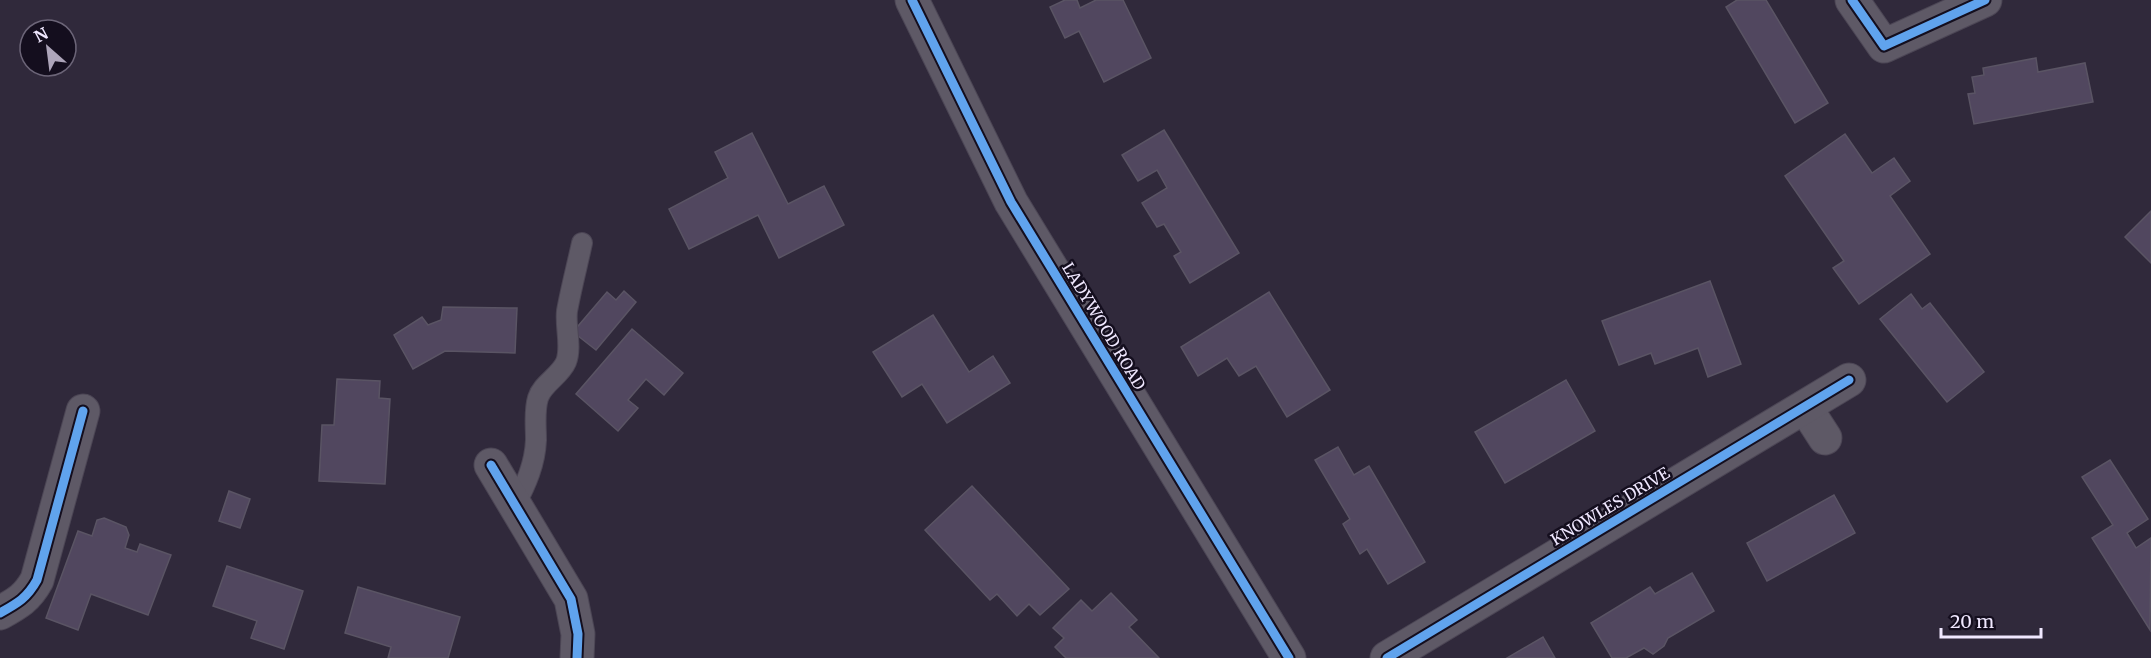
<svg xmlns="http://www.w3.org/2000/svg" width="2151" height="658" font-family="Merriweather,serif">
	<style>
		.building { fill: #51475f; stroke: #5a5464; stroke-width: 1.5 }
		.lines { fill: none; stroke-linecap: round; stroke-linejoin: round }
		.lane-casing { stroke: #4c4655; stroke-width: 22 }
		.street-casing { stroke: #4c4655; stroke-width: 35 }
		.lane { stroke: #5e5966; stroke-width: 20 }
		.street { stroke: #5e5966; stroke-width: 33 }
		.cycleway-casing { stroke: #140e1e; stroke-width: 13 }
		.cycleway { stroke: #60a3ed; stroke-width: 9 }
		.labels { text-anchor: middle; stroke-width: 5; stroke-linejoin: round; paint-order: stroke }
		.street-label { font-size: 16px; fill: #f0e8ff; stroke: #140e1e }
	</style>
	<rect width="100%" height="100%" fill="#30293b"/>
	<g class="building">
		<polygon points="1065,0 1077,0 1080,8 1096,0 1123,0 1151,58 1104,82 1079,31 1065,38 1050,7"/>
		<polygon points="1737,0 1766,0 1828,103 1795,123 1726,7"/>
		<polygon points="2036,58 2038,72 2085,63 2093,102 1974,124 1968,94 1975,93 1972,77 1984,75 1983,68"/>
		<polygon points="1164,130 1239,253 1190,283 1174,256 1181,252 1164,224 1157,227 1142,203 1167,188 1157,170 1138,181 1122,155"/>
		<polygon points="752,133 788,204 824,186 844,225 779,258 758,215 689,249 669,209 728,178 715,152"/>
		<polygon points="1845,134 1872,173 1894,158 1910,181 1890,196 1930,254 1859,304 1833,268 1844,261 1785,176"/>
		<polygon points="2151,211 2151,263 2125,237"/>
		<polygon points="1710,281 1741,364 1708,377 1698,348 1655,364 1651,353 1619,365 1602,321"/>
		<polygon points="624,291 636,302 596,350 573,332 607,292 616,300"/>
		<polygon points="1269,292 1330,390 1287,417 1256,366 1239,376 1227,358 1198,376 1181,347"/>
		<polygon points="1911,294 1922,309 1930,303 1984,372 1947,402 1880,319"/>
		<polygon points="443,307 517,308 515,353 445,351 413,369 394,335 422,317 428,325 441,320"/>
		<polygon points="933,315 969,372 993,356 1010,383 947,423 922,384 902,397 873,352"/>
		<polygon points="632,329 683,373 664,395 646,379 628,400 638,408 618,431 576,394"/>
		<polygon points="337,379 380,381 379,398 390,399 385,484 319,481 322,425 334,425"/>
		<polygon points="1566,380 1595,431 1505,483 1475,432"/>
		<polygon points="1338,447 1354,475 1369,466 1425,562 1388,584 1367,549 1360,554 1343,524 1350,519 1315,460"/>
		<polygon points="2110,460 2148,519 2127,533 2136,548 2151,538 2150,630 2092,538 2113,525 2082,477"/>
		<polygon points="972,486 1069,589 1040,615 1029,604 1017,616 997,594 990,600 925,530"/>
		<polygon points="229,491 250,499 240,528 219,521"/>
		<polygon points="1834,495 1855,533 1767,581 1747,543"/>
		<polygon points="104,518 126,527 129,535 125,548 137,552 140,544 171,555 148,615 91,594 78,630 46,618 78,531 92,536 97,520"/>
		<polygon points="227,566 303,591 284,649 251,638 257,621 213,606"/>
		<polygon points="1692,573 1714,611 1668,638 1664,646 1653,654 1644,648 1626,658 1612,658 1591,623 1650,587 1655,594"/>
		<polygon points="358,587 460,617 448,658 388,658 391,647 345,633"/>
		<polygon points="1111,593 1137,620 1129,627 1159,658 1066,658 1055,647 1064,638 1053,628 1081,600 1092,611"/>
		<polygon points="1543,637 1555,658 1507,658"/>
	</g>
	<g class="lines">
		<defs>
			<path id="lane" d="M515,505C526,484 535,464 536,440C536,426 534,411 538,398C542,384 560,376 566,362C572,347 565,327 567,311C571,289 577,266 582,243"/>
			<g id="street">
				<polyline points="912,0 1011,202 1289,658"/>
				<polyline points="1852,0 1884,46 1985,0"/>
				<polyline points="1805,407 1825,438"/>
				<polyline points="491,465 571,599 578,634 577,658"/>
				<path d="M0,613C18,603 27,598 37,580L83,411"/>
				<polyline points="1387,658 1849,380"/>
			</g>
		</defs>
		<use href="#lane" class="lane-casing"/>
		<use href="#street" class="street-casing"/>
		<use href="#lane" class="lane"/>
		<use href="#street" class="street"/>
		<defs>
			<g id="cycleway">
				<polyline points="912,0 1011,202 1289,658"/>
				<polyline points="1852,0 1884,46 1985,0"/>
				<polyline points="491,465 571,599 578,634 577,658"/>
				<path d="M0,613C18,603 27,598 37,580L83,411"/>
				<polyline points="1387,658 1849,380"/>
			</g>
		</defs>
		<use href="#cycleway" class="cycleway-casing"/>
		<use href="#cycleway" class="cycleway"/>
	</g>
	<g class="labels">
		<g class="street-label">
			<text transform="translate(1104 326) rotate(59)" y="6">LADYWOOD ROAD</text>
			<text transform="translate(1610 506) rotate(-31)" y="6">KNOWLES DRIVE</text>
		</g>
	</g>
	<g transform="translate(48 48) rotate(332)"><circle r="28" fill="#140e1e" stroke="#6c6578" stroke-width="1.5"/>
	<path d="M0-4.5L10 22L0 15L-10 22Z" fill="#ada5ba"/>
	<text y="-9" font-size="16" font-weight="bold" text-anchor="middle" fill="#f0e8ff">N</text>
	</g>
	<path d="M1941 628v9h100v-9" fill="none" stroke="#f0e8ff" stroke-width="3"/>
	<text x="1950" y="628" font-size="18" fill="#f0e8ff" stroke="#140e1e" stroke-width="4.5" paint-order="stroke">20 m</text>
</svg>
